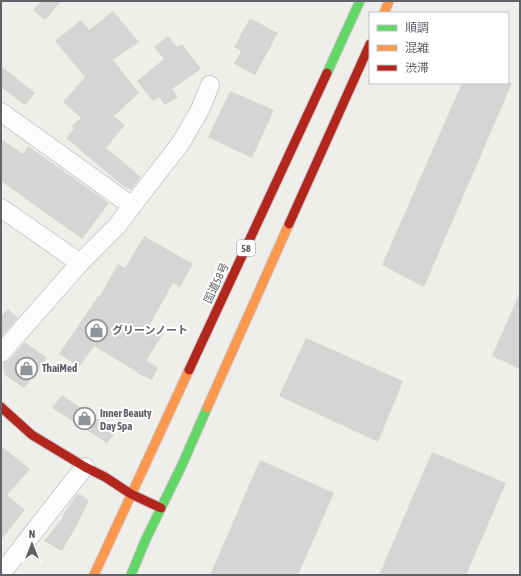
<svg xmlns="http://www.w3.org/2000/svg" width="521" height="576" font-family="'Asap Condensed','Noto Sans JP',sans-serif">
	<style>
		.building { fill: #d6d5d3 }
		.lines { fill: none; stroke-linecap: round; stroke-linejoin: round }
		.street-casing { stroke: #cbcccc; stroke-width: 20 }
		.fast-casing { stroke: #cacacb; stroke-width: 11 }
		.slow-casing { stroke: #cacacb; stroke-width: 11 }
		.jam-casing { stroke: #cacacb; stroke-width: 11 }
		.street { stroke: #fdfcfc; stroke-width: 18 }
		.fast { stroke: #63d668; stroke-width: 9 }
		.slow { stroke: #ff974d; stroke-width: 9 }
		.jam { stroke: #b3261e; stroke-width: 9 }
		.labels { text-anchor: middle; stroke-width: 4; stroke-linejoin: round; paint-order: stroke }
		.shield { fill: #fff; stroke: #8f9295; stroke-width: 1 }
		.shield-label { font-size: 10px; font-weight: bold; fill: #5f6368 }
		.street-label { font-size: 11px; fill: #5f6368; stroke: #fff }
		.poi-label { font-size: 11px; font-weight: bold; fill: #5f6368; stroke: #fff; text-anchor: start }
	</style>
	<rect width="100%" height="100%" fill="#efeeea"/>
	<g class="building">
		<polygon points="41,1 61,1 45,20 33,10"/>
		<polygon points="113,11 139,42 113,60 139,93 114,116 125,125 106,148 141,177 131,190 122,185 66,138 74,129 72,126 81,118 63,102 85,77 55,41 81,20 89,30"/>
		<polygon points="250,18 278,33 255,75 234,64 241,51 234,47"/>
		<polygon points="168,36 177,47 182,44 201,69 172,89 178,97 165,105 159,97 153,101 137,81 164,59 154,47"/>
		<polygon points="1,66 35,93 25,105 1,87"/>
		<polygon points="462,83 512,83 424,287 382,265"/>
		<polygon points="230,91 274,110 252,158 208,137"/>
		<polygon points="1,139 23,154 28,146 109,203 82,239 1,181"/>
		<polygon points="144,236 193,264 180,287 173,283 149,326 163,334 146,361 158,367 152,380 137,373 137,372 94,346 79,367 59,354 99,295 100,296 118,264 125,268"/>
		<polygon points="520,292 520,369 492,356"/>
		<polygon points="8,309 18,318 1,337 1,316"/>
		<polygon points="306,338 403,381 378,442 279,396"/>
		<polygon points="25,342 47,358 24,388 5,375 3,363 9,360"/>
		<polygon points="62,395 116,432 107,443 52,408"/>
		<polygon points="1,446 30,469 7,495 25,510 1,540"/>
		<polygon points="432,452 506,483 466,575 379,575"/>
		<polygon points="260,460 334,493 298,575 210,575"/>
		<polygon points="78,493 89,500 77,525 62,551 44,541 63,517 62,516"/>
	</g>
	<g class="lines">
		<defs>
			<g id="street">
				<polyline points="1,112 132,206 117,226 80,263 1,353"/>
				<polyline points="132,206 180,144 200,110 210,85"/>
				<polyline points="1,208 80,263"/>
				<polyline points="1,574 71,484 85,467"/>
			</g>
			<g id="fast">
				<polyline points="327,73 360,1"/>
				<polyline points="131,575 145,541 182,465 207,408"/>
			</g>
			<g id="slow">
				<polyline points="384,13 389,1"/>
				<polyline points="207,408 289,224"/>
				<polyline points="94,575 189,370"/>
			</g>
			<g id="jam">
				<polyline points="289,224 370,44"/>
				<polyline points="189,370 327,73"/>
				<polyline points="1,407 32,435 85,467 105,477 131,494 161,508"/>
			</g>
		</defs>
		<use href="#street" class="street-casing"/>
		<use href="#fast" class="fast-casing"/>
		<use href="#slow" class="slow-casing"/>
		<use href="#jam" class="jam-casing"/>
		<use href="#street" class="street"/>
		<use href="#fast" class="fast"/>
		<use href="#slow" class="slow"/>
		<use href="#jam" class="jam"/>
	</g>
	<defs>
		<symbol id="shop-ring" viewBox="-11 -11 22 22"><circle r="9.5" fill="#fff" stroke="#919496" stroke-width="1.5"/><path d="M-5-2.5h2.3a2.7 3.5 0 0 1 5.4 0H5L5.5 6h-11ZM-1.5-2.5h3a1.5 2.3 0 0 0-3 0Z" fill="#919496"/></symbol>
	</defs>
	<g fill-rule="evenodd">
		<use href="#shop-ring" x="84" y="318" width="25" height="25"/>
		<use href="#shop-ring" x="14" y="356" width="25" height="25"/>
		<use href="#shop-ring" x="72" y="406" width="25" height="25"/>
	</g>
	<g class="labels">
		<rect class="shield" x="237" y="240" width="18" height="16" rx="3"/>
		<g class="shield-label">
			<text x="246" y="252">58</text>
		</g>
		<g class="street-label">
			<text transform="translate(216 283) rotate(-65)" y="4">国道58号</text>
		</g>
		<g class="poi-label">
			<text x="112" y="334">グリーンノート</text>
			<text x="42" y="372">ThaiMed</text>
			<text x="100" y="417">Inner Beauty<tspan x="100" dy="13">Day Spa</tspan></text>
		</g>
	</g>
	<rect width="521" height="576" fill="none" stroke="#5f6368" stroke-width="4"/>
	<rect x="369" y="12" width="140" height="72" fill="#ffffff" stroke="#bfc1c3"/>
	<rect x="377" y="25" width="20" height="6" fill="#63d668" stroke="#bfc1c3"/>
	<text x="405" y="32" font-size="12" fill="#5f6368">順調</text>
	<rect x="377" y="45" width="20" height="6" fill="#ff974d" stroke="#bfc1c3"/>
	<text x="405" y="52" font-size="12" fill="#5f6368">混雑</text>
	<rect x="377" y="65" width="20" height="6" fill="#b3261e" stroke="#bfc1c3"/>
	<text x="405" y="72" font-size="12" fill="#5f6368">渋滞</text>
	<g transform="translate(32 544)" stroke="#ffffff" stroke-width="3" paint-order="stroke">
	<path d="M0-3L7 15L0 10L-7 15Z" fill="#5f6368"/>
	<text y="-6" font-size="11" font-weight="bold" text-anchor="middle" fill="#5f6368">N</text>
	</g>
</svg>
